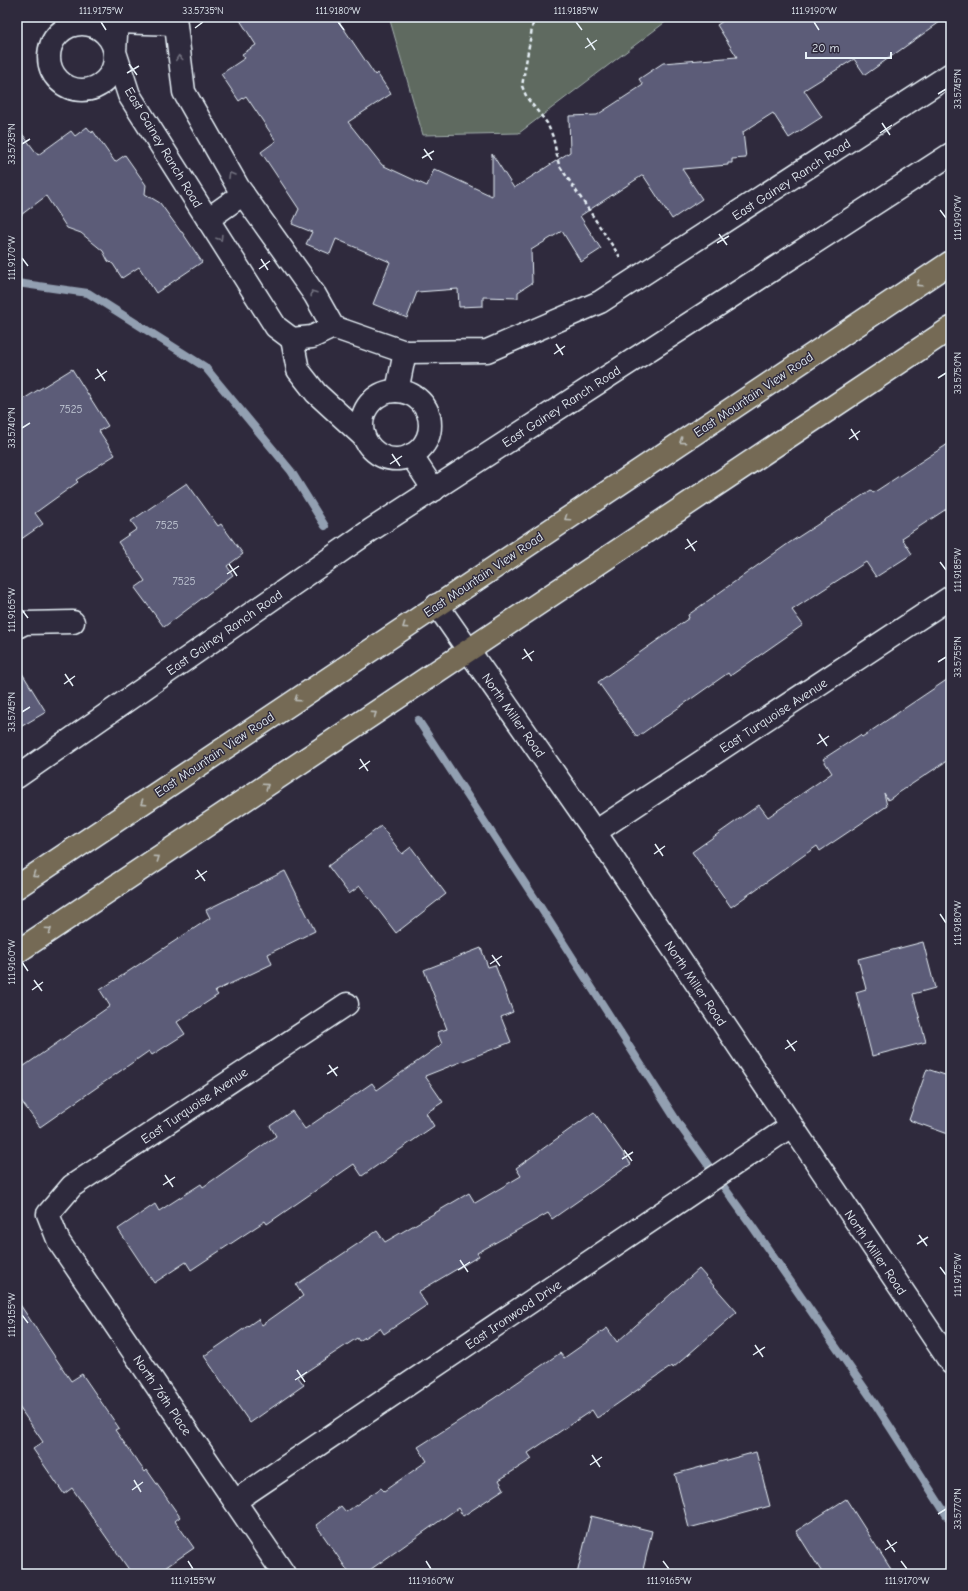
<svg xmlns="http://www.w3.org/2000/svg" width="968" height="1591" font-family="'Comic Neue',sans-serif">
	<style>
		.green { fill: #5e6b61; stroke: #a3aeac }
		.lines { fill: none; stroke-linecap: round; stroke-linejoin: round }
		.stream { stroke: #929fb1; stroke-width: 8 }
		.building { fill: #5b5b78; stroke: #e8f1f8 }
		.minor-casing { stroke: #e8f1f8; stroke-width: 25 }
		.major-casing { stroke: #e8f1f8; stroke-width: 25 }
		.path { stroke: #e8f1f8; stroke-width: 2.5; stroke-dasharray: 4 3; stroke-linecap: butt }
		.minor { stroke: #2f2a3d; stroke-width: 22 }
		.major { stroke: #746b55; stroke-width: 22 }
		.oneway { stroke: #70707e }
		.oneway2 { stroke: #babbb7 }
		.ticks { fill: none; stroke: #e8f1f8; stroke-width: 1.5 }
		.labels { text-anchor: middle; stroke-width: 3; stroke-linejoin: round; paint-order: stroke }
		.number-label { font-size: 11px; fill: #c5ccd8 }
		.street-label { font-size: 13px; fill: #e8f1f8; stroke: #2f2a3d }
		.neatline { fill: none; stroke: #e8f1f8; stroke-width: 1.5 }
		.ticks-label { font-size: 10px; text-anchor: middle; fill: #e8f1f8 }
	</style>
	<rect width="100%" height="100%" fill="#2f2a3d"/>
	<filter id="ink" filterUnits="userSpaceOnUse"><feTurbulence type="fractalNoise" baseFrequency=".025" numOctaves="2"/><feDisplacementMap in="SourceGraphic" scale="8" xChannelSelector="R" yChannelSelector="G"/><feConvolveMatrix kernelMatrix="1 2 1 2 8 2 1 2 1" color-interpolation-filters="sRGB"/></filter>
	<g filter="url(#ink)">
		<polygon class="green" points="389,17 672,17 519,133 423,135"/>
		<g class="lines">
			<g class="stream">
				<polyline points="17,283 88,293 205,367 291,471 325,526"/>
				<polyline points="418,720 539,905 680,1126 752,1226 874,1402 951,1522"/>
			</g>
		</g>
		<g class="building">
			<polygon points="238,17 336,17 375,75 377,73 391,94 348,122 382,165 427,186 434,169 492,196 492,154 514,188 570,152 569,116 597,115 643,85 639,79 663,63 737,57 717,25 729,17 947,17 865,75 854,59 804,90 822,117 789,138 773,113 743,132 746,158 732,159 732,163 728,163 728,165 682,169 702,199 672,219 643,175 580,216 601,249 581,262 562,231 531,250 532,283 518,292 518,298 483,297 483,306 459,307 458,289 417,292 407,318 373,304 390,262 336,239 330,254 306,244 312,232 292,224 299,209 261,152 276,141 246,96 239,101 221,74 245,58 242,54 256,45"/>
			<polygon points="17,127 38,155 71,131 75,136 87,127 92,133 93,131 115,162 125,155 146,185 145,194 160,203 181,232 182,232 202,262 156,293 139,267 122,278 113,264 108,261 103,251 81,233 67,228 46,196 17,218"/>
			<polygon points="72,369 108,426 99,431 115,455 76,480 78,482 35,513 43,524 17,542 17,403"/>
			<polygon points="951,442 951,506 902,538 912,554 876,577 866,562 792,610 803,625 730,676 728,673 637,737 598,682 689,618 688,615 789,543 871,490 873,493"/>
			<polygon points="187,483 218,526 221,524 243,554 227,566 233,575 164,627 135,588 145,581 118,542 137,529 131,521"/>
			<polygon points="17,665 46,712 17,729"/>
			<polygon points="951,677 951,758 888,800 884,793 887,806 820,851 817,846 731,907 692,852 759,805 768,817 832,773 823,759 860,735 862,737"/>
			<polygon points="381,826 402,854 411,847 446,894 396,933 360,886 349,894 328,866"/>
			<polygon points="285,871 315,931 268,954 272,964 215,991 218,995 177,1022 185,1034 152,1055 149,1051 40,1127 17,1095 17,1071 110,1006 100,990 210,918 206,910"/>
			<polygon points="923,942 935,988 913,994 926,1042 872,1056 856,992 866,989 858,959"/>
			<polygon points="481,948 488,967 495,965 513,1012 501,1017 511,1042 425,1076 443,1102 426,1113 434,1126 362,1176 354,1164 267,1224 265,1221 191,1270 186,1262 154,1283 118,1229 155,1204 159,1211 201,1184 203,1187 276,1136 270,1126 292,1111 305,1129 372,1083 377,1090 442,1044 437,1032 447,1029 424,970"/>
			<polygon points="927,1069 951,1077 951,1135 909,1120"/>
			<polygon points="594,1112 631,1164 552,1219 548,1213 477,1253 479,1256 418,1292 427,1305 384,1334 380,1328 359,1341 357,1338 298,1377 304,1385 250,1423 204,1356 258,1319 262,1325 303,1296 296,1285 377,1231 385,1242 469,1193 475,1203 521,1176 516,1168"/>
			<polygon points="699,1269 737,1312 673,1368 672,1366 597,1418 592,1410 528,1453 532,1459 499,1480 504,1489 463,1516 458,1508 364,1574 350,1574 316,1525 341,1506 346,1512 381,1488 384,1491 427,1461 418,1447 493,1399 560,1353 564,1358 607,1328 617,1342"/>
			<polygon points="17,1300 71,1381 82,1374 119,1428 115,1430 145,1472 147,1470 180,1517 175,1521 194,1548 156,1574 132,1574 72,1488 64,1494 33,1449 43,1442 17,1404"/>
			<polygon points="756,1452 770,1506 689,1528 675,1474"/>
			<polygon points="846,1499 894,1574 823,1574 796,1531"/>
			<polygon points="591,1516 652,1531 642,1574 577,1574"/>
		</g>
		<g class="lines">
			<defs>
				<g id="minor">
					<polyline points="117,17 115,52 129,95 276,327 292,339 312,337 333,327"/>
					<polyline points="175,17 184,92 238,187 315,295 333,327 405,352 487,351 600,302 951,74"/>
					<polyline points="117,22 175,24"/>
					<circle cx="82" cy="57" r="33"/>
					<polyline points="208,219 243,194"/>
					<polyline points="292,339 298,370 316,393 364,437"/>
					<polyline points="397,391 405,352"/>
					<circle cx="396" cy="425" r="34"/>
					<polyline points="411,455 434,490"/>
					<polyline points="437,605 595,832 951,1363"/>
					<polyline points="17,627 25,623 73,622"/>
					<polyline points="17,777 371,530 951,154"/>
					<polyline points="595,832 951,597"/>
					<polyline points="235,1501 791,1126"/>
					<polyline points="284,1574 59,1242 48,1214 72,1186 347,1004"/>
				</g>
				<g id="major">
					<polyline points="17,887 951,262"/>
					<polyline points="17,952 951,328"/>
				</g>
			</defs>
			<use href="#minor" class="minor-casing"/>
			<use href="#major" class="major-casing"/>
			<polyline class="path" points="534,17 522,86 527,98 547,123 553,137 559,165 620,257"/>
			<use href="#minor" class="minor"/>
			<use href="#major" class="major"/>
		</g>
		<defs><path id="oneway-chevron" d="M-2-3.5L2.5 0L-2 3.5" fill="none" stroke-width="1.6" stroke-linecap="round" stroke-linejoin="round"/></defs>
		<g class="oneway">
			<use href="#oneway-chevron" transform="translate(179 58) rotate(-98)"/>
			<use href="#oneway-chevron" transform="translate(231 175) rotate(-120)"/>
			<use href="#oneway-chevron" transform="translate(220 238) rotate(58)"/>
			<use href="#oneway-chevron" transform="translate(313 293) rotate(-123)"/>
		</g>
		<g class="oneway2">
			<use href="#oneway-chevron" transform="translate(919 284) rotate(146)"/>
			<use href="#oneway-chevron" transform="translate(682 441) rotate(146)"/>
			<use href="#oneway-chevron" transform="translate(567 518) rotate(146)"/>
			<use href="#oneway-chevron" transform="translate(405 626) rotate(146)"/>
			<use href="#oneway-chevron" transform="translate(297 699) rotate(146)"/>
			<use href="#oneway-chevron" transform="translate(374 714) rotate(-34)"/>
			<use href="#oneway-chevron" transform="translate(266 786) rotate(-34)"/>
			<use href="#oneway-chevron" transform="translate(143 803) rotate(146)"/>
			<use href="#oneway-chevron" transform="translate(157 858) rotate(-34)"/>
			<use href="#oneway-chevron" transform="translate(35 875) rotate(146)"/>
			<use href="#oneway-chevron" transform="translate(49 930) rotate(-34)"/>
		</g>
	</g>
	<path class="ticks" d="M101,22L106,30M338,22L344,30M576,22L582,30M814,22L819,30M195,28L203,22M587,38L595,50M585,48L597,40M129,64L137,75M127,73L139,66M938,94L946,89M882,123L890,135M880,133L892,125M22,144L30,139M424,149L432,160M422,158L434,151M940,210L946,218M719,234L727,245M717,243L729,236M22,258L28,266M261,259L268,270M259,269L270,261M556,344L563,355M554,354L565,346M97,369L105,381M938,378L946,373M95,379L107,371M22,428L30,423M851,429L858,440M849,439L860,431M392,454L400,466M390,464L402,456M687,539L695,551M685,549L697,541M940,562L946,570M229,564L237,576M227,574L239,566M22,610L28,618M524,649L532,661M522,659L534,651M938,662L946,657M65,674L73,686M64,684L75,676M22,712L30,707M819,734L827,746M817,744L829,736M360,759L368,771M359,769L370,761M655,844L663,856M654,854L665,846M197,870L205,881M195,879L207,871M940,914L946,923M492,955L500,966M22,962L28,971M490,964L502,956M34,980L42,991M32,990L43,982M787,1040L795,1051M785,1049L797,1041M329,1065L337,1076M327,1074L338,1067M624,1150L632,1161M622,1159L633,1152M165,1175L173,1187M163,1185L175,1177M919,1235L927,1246M917,1244L928,1237M460,1260L468,1272M940,1267L946,1275M458,1270L470,1262M22,1315L28,1323M755,1345L763,1357M753,1355L765,1347M297,1370L305,1382M295,1380L307,1372M592,1455L600,1467M590,1465L602,1457M134,1480L141,1492M132,1490L143,1482M938,1514L946,1509M887,1540L895,1552M885,1550L897,1542M188,1561L193,1569M426,1561L431,1569M663,1561L669,1569M901,1561L907,1569"/>
	<g class="labels">
		<g class="number-label">
			<text x="71" y="413">7525</text>
			<text x="167" y="529">7525</text>
			<text x="184" y="585">7525</text>
		</g>
		<g class="street-label">
			<text transform="translate(164 147) rotate(59)" y="5">East Gainey Ranch Road</text>
			<text transform="translate(791 179) rotate(-33)" y="5">East Gainey Ranch Road</text>
			<text transform="translate(753 394) rotate(-34)" y="5">East Mountain View Road</text>
			<text transform="translate(561 406) rotate(-33)" y="5">East Gainey Ranch Road</text>
			<text transform="translate(483 574) rotate(-34)" y="5">East Mountain View Road</text>
			<text transform="translate(224 632) rotate(-35)" y="5">East Gainey Ranch Road</text>
			<text transform="translate(514 715) rotate(55)" y="5">North Miller Road</text>
			<text transform="translate(773 715) rotate(-33)" y="5">East Turquoise Avenue</text>
			<text transform="translate(214 754) rotate(-34)" y="5">East Mountain View Road</text>
			<text transform="translate(696 983) rotate(56)" y="5">North Miller Road</text>
			<text transform="translate(194 1105) rotate(-34)" y="5">East Turquoise Avenue</text>
			<text transform="translate(876 1252) rotate(56)" y="5">North Miller Road</text>
			<text transform="translate(513 1314) rotate(-34)" y="5">East Ironwood Drive</text>
			<text transform="translate(163 1395) rotate(56)" y="5">North 76th Place</text>
		</g>
	</g>
	<rect width="968" height="1591" fill="none" stroke="#2f2a3d" stroke-width="44"/>
	<path d="M806 52v6h85v-6" fill="none" stroke="#e8f1f8" stroke-width="2"/>
	<text x="812" y="52" font-size="12" fill="#e8f1f8" stroke="#2f2a3d" stroke-width="3" paint-order="stroke">20 m</text>
	<rect x="22" y="22" width="924" height="1547" class="neatline"/>
	<g class="ticks-label">
		<text x="101" y="14">111.9175°W</text>
		<text x="203" y="14">33.5735°N</text>
		<text x="338" y="14">111.9180°W</text>
		<text x="576" y="14">111.9185°W</text>
		<text x="814" y="14">111.9190°W</text>
		<text transform="translate(957 89) rotate(-90)" y="4">33.5745°N</text>
		<text transform="translate(11 144) rotate(-90)" y="4">33.5735°N</text>
		<text transform="translate(957 218) rotate(-90)" y="4">111.9190°W</text>
		<text transform="translate(11 258) rotate(-90)" y="4">111.9170°W</text>
		<text transform="translate(957 373) rotate(-90)" y="4">33.5750°N</text>
		<text transform="translate(11 428) rotate(-90)" y="4">33.5740°N</text>
		<text transform="translate(957 570) rotate(-90)" y="4">111.9185°W</text>
		<text transform="translate(11 610) rotate(-90)" y="4">111.9165°W</text>
		<text transform="translate(957 657) rotate(-90)" y="4">33.5755°N</text>
		<text transform="translate(11 712) rotate(-90)" y="4">33.5745°N</text>
		<text transform="translate(957 923) rotate(-90)" y="4">111.9180°W</text>
		<text transform="translate(11 962) rotate(-90)" y="4">111.9160°W</text>
		<text transform="translate(957 1275) rotate(-90)" y="4">111.9175°W</text>
		<text transform="translate(11 1315) rotate(-90)" y="4">111.9155°W</text>
		<text transform="translate(957 1509) rotate(-90)" y="4">33.5770°N</text>
		<text x="193" y="1584">111.9155°W</text>
		<text x="431" y="1584">111.9160°W</text>
		<text x="669" y="1584">111.9165°W</text>
		<text x="907" y="1584">111.9170°W</text>
	</g>
</svg>
